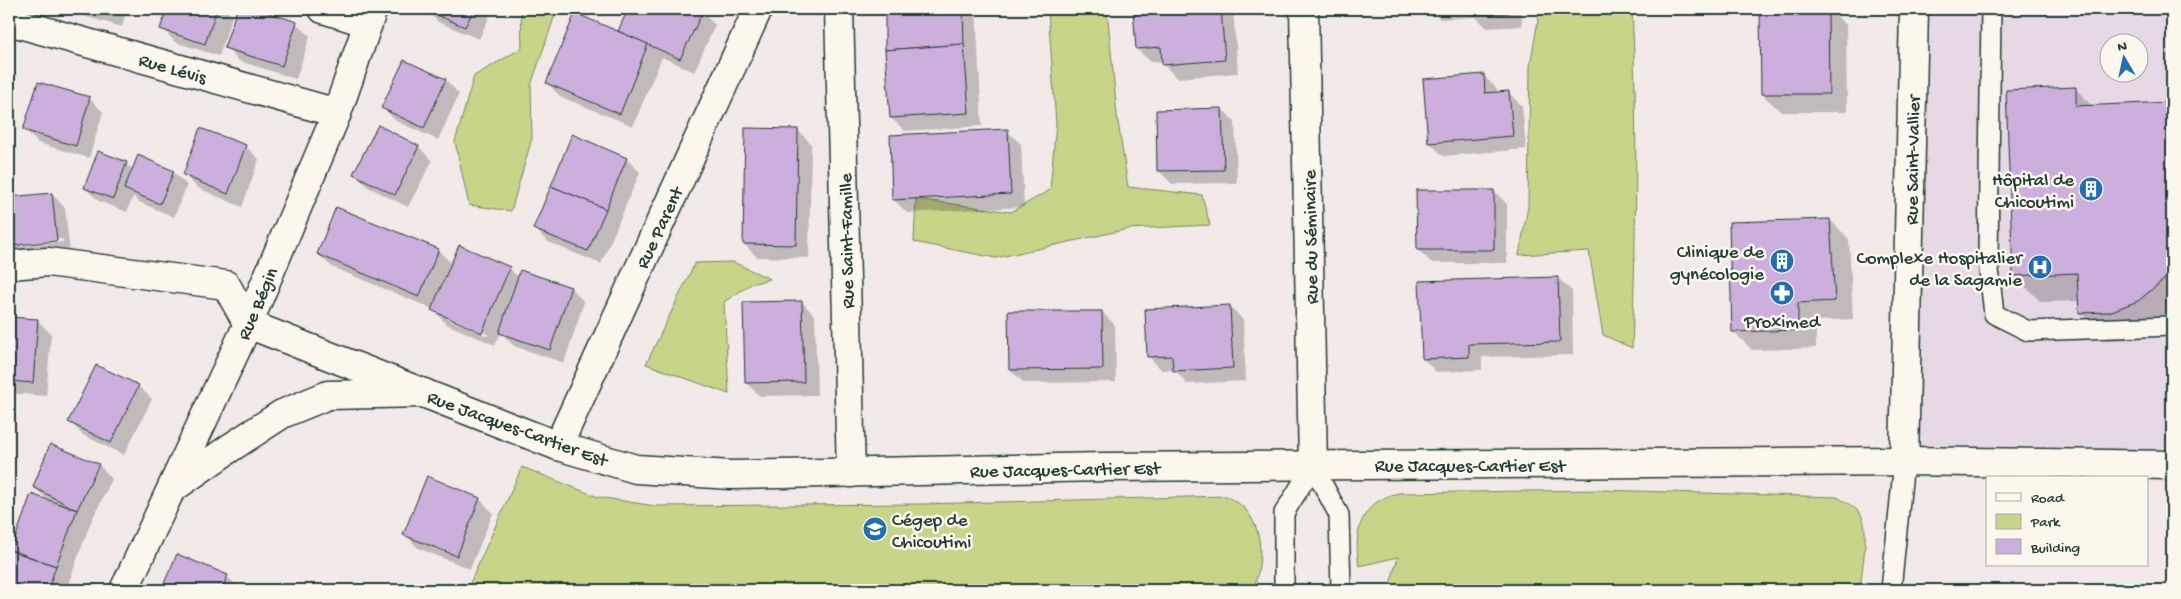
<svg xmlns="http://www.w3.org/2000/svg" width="2181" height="599" font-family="'Gochi Hand',sans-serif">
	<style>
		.built { fill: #e7d8e5; fill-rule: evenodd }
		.green { fill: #c8d589; stroke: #74895e }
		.shadow { fill: #0003; fill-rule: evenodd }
		.building { fill: #ccafdc; stroke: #1f3d34 }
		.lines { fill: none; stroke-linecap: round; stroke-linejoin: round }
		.service-casing { stroke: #1f3d34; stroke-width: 22 }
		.minor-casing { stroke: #1f3d34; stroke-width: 31 }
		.tertiary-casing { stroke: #1f3d34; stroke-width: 31 }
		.secondary-casing { stroke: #1f3d34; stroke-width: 31 }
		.service { stroke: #fbf7ec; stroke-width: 19 }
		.minor { stroke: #fbf7ec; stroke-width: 28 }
		.tertiary { stroke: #fbf7ec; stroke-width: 28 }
		.secondary { stroke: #fbf7ec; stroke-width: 28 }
		.labels { text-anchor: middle; stroke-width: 5; stroke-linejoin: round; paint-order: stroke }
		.street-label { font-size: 19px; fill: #1f3d34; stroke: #fbf7ec }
		.poi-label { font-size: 19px; fill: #1f3d34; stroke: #fbf7ec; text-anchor: end }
	</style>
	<rect width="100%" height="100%" fill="#f2e9e9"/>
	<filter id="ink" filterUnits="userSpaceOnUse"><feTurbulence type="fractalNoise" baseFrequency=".02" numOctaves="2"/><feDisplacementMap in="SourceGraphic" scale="10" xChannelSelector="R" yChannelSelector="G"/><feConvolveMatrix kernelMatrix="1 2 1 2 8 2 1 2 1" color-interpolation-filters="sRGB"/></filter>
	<g filter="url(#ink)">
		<path class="built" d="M1914,9H2172V465L1904,461ZM2108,42H2138V72H2108Z"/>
		<g class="green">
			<polygon points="521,9 557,9 531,85 532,138 511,211 469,205 455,142 474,76 522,48"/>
			<polygon points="1048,9 1107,9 1117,115 1128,187 1202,195 1210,225 1128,229 996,258 914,242 916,199 1011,212 1050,190 1056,124"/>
			<path d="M1540,9H1632C1638,122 1636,235 1632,348L1603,335L1589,251L1519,255L1528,207L1530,66Z"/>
			<polygon points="733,262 770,279 751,284 724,302 729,394 646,364 695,263"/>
			<path d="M522,467L598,497L655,506L923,504L1226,496C1232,500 1241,504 1245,509C1265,532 1262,564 1253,590H467Z"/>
			<path d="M1600,490L1837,497C1846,502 1854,506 1860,513C1871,527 1861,572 1860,590H1393L1391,581L1398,557L1359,566C1353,531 1361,501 1399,493Z"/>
		</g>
		<g class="shadow">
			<polygon points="59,9 127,9 122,27"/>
			<polygon points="168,9 225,9 232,16 219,56 175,42 162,28"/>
			<polygon points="238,9 253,9 296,23 310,36 296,79 239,61 226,48"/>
			<polygon points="425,9 493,9 479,39 438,22"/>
			<polygon points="629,9 695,9 702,12 715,25 694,72 662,57 633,126 561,97 547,83 619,32"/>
			<polygon points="886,9 976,9 982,126 905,131 891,118"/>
			<polygon points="1134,9 1233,9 1238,73 1177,78 1163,64 1163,61 1151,62 1137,49"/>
			<polygon points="1431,9 1521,9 1522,26 1487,28 1476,17 1440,19"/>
			<polygon points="1761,9 1829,9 1846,25 1847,112 1781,112 1762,94"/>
			<polygon points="404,62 446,80 459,94 438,140 396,121 383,108"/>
			<polygon points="1483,75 1497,89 1497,94 1509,93 1522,106 1526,149 1443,156 1429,142"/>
			<polygon points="2075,88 2093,107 2172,104 2172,322 2165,328 2136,339 2107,340 2080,312 2080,301 2041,302 2014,275"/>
			<polygon points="89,98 103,112 89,158 38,143 25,130"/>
			<polygon points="1222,109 1235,122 1237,183 1172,184 1159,171"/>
			<polygon points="378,127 419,147 432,161 408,207 368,187 355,174"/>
			<polygon points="798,130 811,144 809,258 757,257 744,244"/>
			<polygon points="1007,131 1021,144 1024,207 907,213 894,200"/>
			<polygon points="245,146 259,159 242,207 198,188 184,175"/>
			<polygon points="99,153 126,164 133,170 173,172 187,185 174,217 139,202 133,196 127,212 99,201 85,188"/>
			<polygon points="626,159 640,172 601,264 548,242 534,228"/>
			<polygon points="1494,191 1507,204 1507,263 1432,263 1418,250"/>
			<path d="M52,194L65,208L70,254L24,259L10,245L9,198ZM63,239V242L21,246V243Z"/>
			<polygon points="1830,220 1849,239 1853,319 1816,321 1816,348 1752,350 1734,332"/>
			<path d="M438,250L452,264L509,268L519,278L571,288L584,302L564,363L514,346L501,333L495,345L446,324L433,309L332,267L318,254ZM447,316L488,334L487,336L447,319Z"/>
			<polygon points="1558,278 1572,291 1573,355 1482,357 1482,370 1436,372 1423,358"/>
			<polygon points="802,302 815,316 817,395 760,396 746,383"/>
			<polygon points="1230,306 1243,320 1246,381 1187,384 1174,369 1162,370 1148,356"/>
			<polygon points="1102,312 1115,325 1116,382 1024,383 1010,370"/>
			<polygon points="9,318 37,320 51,334 46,396 9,393"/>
			<polygon points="138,386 152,399 124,455 83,435 70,422"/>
			<polygon points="51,446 99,465 112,479 90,524 66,590 9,590 9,551 11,552 32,495 49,501 34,487"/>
			<polygon points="428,478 480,499 493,513 470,569 418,548 405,534"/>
			<polygon points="177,555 227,576 240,590 162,590"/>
		</g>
		<g class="building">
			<polygon points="89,9 111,9 109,14"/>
			<polygon points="167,9 217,9 205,44 160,29"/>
			<polygon points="237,9 257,9 297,22 282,66 224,48"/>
			<polygon points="423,9 474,9 465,27"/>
			<polygon points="628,9 698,9 703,11 680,59 618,31"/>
			<polygon points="885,9 963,9 964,44 885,50"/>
			<polygon points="1133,9 1221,9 1225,60 1162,65 1161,47 1136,49"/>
			<polygon points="1472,9 1508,9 1509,13 1472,15"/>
			<polygon points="1760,9 1828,9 1829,94 1761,94"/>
			<polygon points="575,13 648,44 620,114 546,83"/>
			<polygon points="964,44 969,113 890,118 885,50"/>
			<polygon points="404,60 446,79 424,128 381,108"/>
			<polygon points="1484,74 1485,93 1509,91 1513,136 1428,143 1423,79"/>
			<polygon points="38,82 90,97 76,146 23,130"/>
			<polygon points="2076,87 2076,106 2172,102 2172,273 2138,301 2109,312 2079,313 2077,273 2013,276 2006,90"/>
			<polygon points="1222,108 1224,170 1157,171 1156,110"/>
			<polygon points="378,125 419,146 395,195 353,174"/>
			<polygon points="200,128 246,145 228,194 183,175"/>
			<polygon points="745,128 798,129 796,245 743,244"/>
			<polygon points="1008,129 1011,194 892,200 890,135"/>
			<polygon points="572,134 627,158 606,209 551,186"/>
			<polygon points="98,151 127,162 113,199 84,188"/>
			<polygon points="138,155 174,171 160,204 124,189"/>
			<polygon points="551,186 606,209 588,251 533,229"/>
			<polygon points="1416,190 1494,190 1494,250 1417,250"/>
			<polygon points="52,193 57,241 9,246 9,197"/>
			<polygon points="336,207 439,249 419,297 317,254"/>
			<polygon points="1830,219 1835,301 1798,303 1798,330 1732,332 1729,222"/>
			<polygon points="459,245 510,267 482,333 431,310"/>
			<polygon points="520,270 571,287 550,350 499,333"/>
			<polygon points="1558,277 1560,342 1469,344 1469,357 1422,359 1419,281"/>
			<polygon points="802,301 804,382 745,383 743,302"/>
			<polygon points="1230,305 1233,368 1173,371 1172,356 1147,357 1145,309"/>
			<polygon points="1008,311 1102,311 1103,369 1009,370"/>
			<polygon points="9,317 38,319 33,383 9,381"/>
			<polygon points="96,365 139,385 111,443 68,422"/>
			<polygon points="50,444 99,464 77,510 33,487"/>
			<polygon points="427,476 480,498 457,556 403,535"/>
			<polygon points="31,494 77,510 56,566 11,550"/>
			<polygon points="9,550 56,566 48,590 9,590"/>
			<polygon points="177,554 228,575 221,590 161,590"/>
		</g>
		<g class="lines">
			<defs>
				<g id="service">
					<polyline points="1991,9 1988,261 1994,314 2028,331 2172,326"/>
					<polyline points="1313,466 1339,515 1341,590"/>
					<polyline points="1284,590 1284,513 1313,466"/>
					<polyline points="1891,590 1904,461"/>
				</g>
				<g id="minor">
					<polyline points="323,9 368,23"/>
					<polyline points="839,9 851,473"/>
					<polyline points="1304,9 1313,466"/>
					<polyline points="9,21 337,113"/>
					<polyline points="558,446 758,9"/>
					<polyline points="1904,461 1914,9"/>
				</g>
				<g id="tertiary">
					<polyline points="173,488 230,448 282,414 328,395 424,393"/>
					<polyline points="124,590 248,324 337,113 373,9"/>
				</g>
				<polyline id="secondary" points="9,265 48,262 226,285 248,324 558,446 636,469 731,475 1103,467 1904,461 2172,465"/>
			</defs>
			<use href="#service" class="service-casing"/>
			<use href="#minor" class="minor-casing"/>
			<use href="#tertiary" class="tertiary-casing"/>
			<use href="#secondary" class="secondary-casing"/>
			<use href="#service" class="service"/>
			<use href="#minor" class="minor"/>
			<use href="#tertiary" class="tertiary"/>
			<use href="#secondary" class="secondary"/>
		</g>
	</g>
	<defs>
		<symbol id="building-disc" viewBox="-11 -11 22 22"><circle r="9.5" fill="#1f6fb2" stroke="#fbf7ec"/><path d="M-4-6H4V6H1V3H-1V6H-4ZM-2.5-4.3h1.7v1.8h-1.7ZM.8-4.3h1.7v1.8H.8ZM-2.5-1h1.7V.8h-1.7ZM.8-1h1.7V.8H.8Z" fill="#fff"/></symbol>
		<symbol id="hospital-disc" viewBox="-11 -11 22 22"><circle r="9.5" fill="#1f6fb2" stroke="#fbf7ec"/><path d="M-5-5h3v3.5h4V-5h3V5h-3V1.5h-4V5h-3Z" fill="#fff"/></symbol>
		<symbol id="pharmacy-disc" viewBox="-11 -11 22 22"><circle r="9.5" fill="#1f6fb2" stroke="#fbf7ec"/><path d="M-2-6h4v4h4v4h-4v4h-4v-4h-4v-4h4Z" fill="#fff"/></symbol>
		<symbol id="university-disc" viewBox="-11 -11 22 22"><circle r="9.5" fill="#1f6fb2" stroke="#fbf7ec"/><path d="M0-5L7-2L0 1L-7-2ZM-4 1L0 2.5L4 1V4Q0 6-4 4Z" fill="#fff"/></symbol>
	</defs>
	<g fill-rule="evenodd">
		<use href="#building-disc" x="2077" y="175" width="28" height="28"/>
		<use href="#building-disc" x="1768" y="247" width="28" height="28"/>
		<use href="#hospital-disc" x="2026" y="253" width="28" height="28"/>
		<use href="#pharmacy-disc" x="1768" y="279" width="28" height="28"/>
		<use href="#university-disc" x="861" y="515" width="28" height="28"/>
	</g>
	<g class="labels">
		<g class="street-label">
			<text transform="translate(173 67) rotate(16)" y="7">Rue Lévis</text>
			<text transform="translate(1911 160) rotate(-89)" y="7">Rue Saint-Vallier</text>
			<text transform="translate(658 227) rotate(-65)" y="7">Rue Parent</text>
			<text transform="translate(1309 237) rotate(-91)" y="7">Rue du Séminaire</text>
			<text transform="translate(845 241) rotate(-91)" y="7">Rue Saint-Famille</text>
			<text transform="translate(256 303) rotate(-67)" y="7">Rue Bégin</text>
			<text transform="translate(518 427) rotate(20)" y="7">Rue Jacques-Cartier Est</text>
			<text x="1470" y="471">Rue Jacques-Cartier Est</text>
			<text transform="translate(1065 468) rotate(-1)" y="7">Rue Jacques-Cartier Est</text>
		</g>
		<g class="poi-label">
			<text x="2074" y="185">Hôpital de<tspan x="2074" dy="22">Chicoutimi</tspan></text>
			<text x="1764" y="257">Clinique de<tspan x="1764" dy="22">gynécologie</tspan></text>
			<text x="2022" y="263">Complexe Hospitalier<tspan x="2022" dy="22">de la Sagamie</tspan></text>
			<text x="1782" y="327" text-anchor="middle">Proximed</text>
			<text x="892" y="525" text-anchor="start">Cégep de<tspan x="892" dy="22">Chicoutimi</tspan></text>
		</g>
	</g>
	<rect width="2181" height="599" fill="none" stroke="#fbf7ec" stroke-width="30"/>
	<rect x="15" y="15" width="2151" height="569" fill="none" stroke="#1f3d34" stroke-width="2" filter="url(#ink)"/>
	<rect x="1986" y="476" width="162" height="90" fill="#fbf7ec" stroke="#a3ada2"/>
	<rect x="1996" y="493" width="25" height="8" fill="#fbf7ec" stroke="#a3ada2"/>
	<text x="2031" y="502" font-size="15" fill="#1f3d34">Road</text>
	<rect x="1996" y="514" width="25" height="15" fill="#c8d589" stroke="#a3ada2"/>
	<text x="2031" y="526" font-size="15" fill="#1f3d34">Park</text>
	<rect x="1996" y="539" width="25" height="15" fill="#ccafdc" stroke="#a3ada2"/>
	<text x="2031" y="552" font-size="15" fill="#1f3d34">Building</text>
	<g transform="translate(2124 58) rotate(351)"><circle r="24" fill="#fbf7ec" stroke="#a3ada2"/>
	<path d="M0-4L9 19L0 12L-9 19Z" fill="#1f6fb2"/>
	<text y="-8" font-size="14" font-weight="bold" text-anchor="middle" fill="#1f3d34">N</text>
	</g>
</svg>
